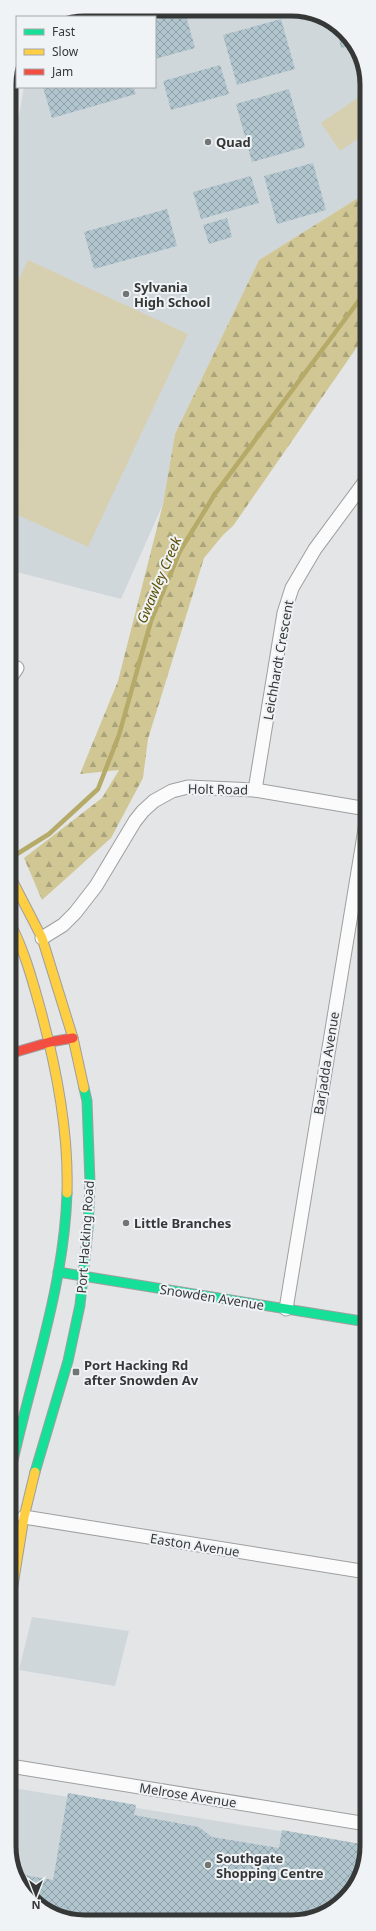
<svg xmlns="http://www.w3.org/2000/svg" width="376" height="1931" font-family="'Noto Sans',sans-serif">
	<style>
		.built { fill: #d0d7db }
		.forest { fill: url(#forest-firs) }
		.garden { fill: #d6d0b1 }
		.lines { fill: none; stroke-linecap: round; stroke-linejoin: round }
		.stream { stroke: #b6aa68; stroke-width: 4.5 }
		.building { fill: url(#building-cross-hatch) }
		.street-casing { stroke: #9e9fa0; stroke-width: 15 }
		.fast-casing { stroke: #9e9fa0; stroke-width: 11 }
		.slow-casing { stroke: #9e9fa0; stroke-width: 11 }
		.jam-casing { stroke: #9e9fa0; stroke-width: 11 }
		.street { stroke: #fbfbfb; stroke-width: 13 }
		.fast { stroke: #16e098; stroke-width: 9 }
		.slow { stroke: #ffcf43; stroke-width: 9 }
		.jam { stroke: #f24e42; stroke-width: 9 }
		.poi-dot { fill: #737575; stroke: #eff3f5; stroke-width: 1.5 }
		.labels { text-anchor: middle; stroke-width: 4; stroke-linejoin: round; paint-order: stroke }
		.poi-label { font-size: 13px; font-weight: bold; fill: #363838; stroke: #eff3f5; text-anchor: start }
		.street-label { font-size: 13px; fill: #363838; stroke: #eff3f5 }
		.water-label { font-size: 14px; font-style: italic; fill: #5e5005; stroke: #eff3f5 }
		.rim { fill: none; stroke: #363838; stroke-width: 5 }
	</style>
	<defs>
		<pattern id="forest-firs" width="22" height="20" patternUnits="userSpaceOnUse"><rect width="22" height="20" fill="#d1c795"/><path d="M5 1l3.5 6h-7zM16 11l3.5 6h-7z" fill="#aaa37b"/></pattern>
		<pattern id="building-cross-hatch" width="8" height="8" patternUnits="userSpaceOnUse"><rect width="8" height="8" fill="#b0c5ce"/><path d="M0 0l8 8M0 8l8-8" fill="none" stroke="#90a1a8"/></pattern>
	</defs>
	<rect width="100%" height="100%" fill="#e3e5e6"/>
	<g class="built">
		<polygon points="85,9 311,12 348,35 366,75 366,193 259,260 175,434 163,504 121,599 9,570 9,116 19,116 24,87 155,87 155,17 53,17 56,15"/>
		<polygon points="32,1617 129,1631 115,1686 19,1670"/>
		<polygon points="13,1788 367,1845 367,1851 345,1900 301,1921 70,1920 28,1896 10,1856 10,1790"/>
	</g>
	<polygon class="forest" points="366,193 366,334 233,526 223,535 204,558 148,739 143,778 111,838 42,900 24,858 102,798 119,770 80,774 118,681 163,504 175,434 259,260"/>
	<g class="garden">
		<polygon points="366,92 366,133 340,151 321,123"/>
		<polygon points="28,260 188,334 88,547 9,511 9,300"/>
	</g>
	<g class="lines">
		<polyline class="stream" points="9,859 49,834 98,789 119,735 151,621 180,551 215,494 366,291"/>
	</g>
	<g class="building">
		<polygon points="185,12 195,48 155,59 155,20"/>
		<polygon points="281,19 295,69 237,85 223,35"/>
		<polygon points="336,27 348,35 353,45 341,48"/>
		<polygon points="220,65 229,94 171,110 163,81"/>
		<polygon points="43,87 133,87 136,94 52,118"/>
		<polygon points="289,89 305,147 252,162 236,104"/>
		<polygon points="313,163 326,210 277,224 264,176"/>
		<polygon points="251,176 259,203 201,219 193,192"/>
		<polygon points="167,209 177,246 94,269 84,232"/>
		<polygon points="227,218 232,237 209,244 203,225"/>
		<polygon points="68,1793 136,1805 134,1815 199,1827 212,1837 279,1848 282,1830 366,1845 365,1855 345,1900 301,1921 70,1920 28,1896 18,1874 53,1880"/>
	</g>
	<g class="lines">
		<defs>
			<g id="street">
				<polyline points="9,680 17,668"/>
				<polyline points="255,790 284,613 292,588 315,549 366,480"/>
				<polyline points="42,938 63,925 75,913 96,886 135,821 143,811 154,801 172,791 188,787 255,790 367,809"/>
				<polyline points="286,1309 367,817"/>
				<polyline points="24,1517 367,1572"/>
				<polyline points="10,1766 367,1824"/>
			</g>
			<g id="fast">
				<polyline points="58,1272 367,1322"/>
				<polyline points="35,1472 68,1361 80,1305 88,1229 90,1183 87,1101 84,1088"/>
				<path d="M10,1474C30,1380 64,1290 67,1193"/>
			</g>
			<g id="slow">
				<polyline points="9,874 42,938 73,1038 84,1088"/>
				<path d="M9,921C23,947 31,975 39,1004C56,1065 69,1129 67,1193"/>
				<polyline points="10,1604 24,1517 35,1472"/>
			</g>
			<polyline id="jam" points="9,1054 50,1042 73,1038"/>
		</defs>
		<use href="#street" class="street-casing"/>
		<use href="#fast" class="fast-casing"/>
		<use href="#slow" class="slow-casing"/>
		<use href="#jam" class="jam-casing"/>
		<use href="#street" class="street"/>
		<use href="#fast" class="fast"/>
		<use href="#slow" class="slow"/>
		<use href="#jam" class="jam"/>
	</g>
	<g class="poi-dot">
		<circle cx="208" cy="142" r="4"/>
		<circle cx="126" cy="294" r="4"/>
		<circle cx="126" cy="1223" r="4"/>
		<rect x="72" y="1368" width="8" height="8" rx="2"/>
		<circle cx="208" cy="1865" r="4"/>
	</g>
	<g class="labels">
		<g class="poi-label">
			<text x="216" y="147">Quad</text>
			<text x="134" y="292">Sylvania<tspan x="134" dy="15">High School</tspan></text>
			<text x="134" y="1228">Little Branches</text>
			<text x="84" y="1370">Port Hacking Rd<tspan x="84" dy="15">after Snowden Av</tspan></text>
			<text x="216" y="1863">Southgate<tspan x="216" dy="15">Shopping Centre</tspan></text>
		</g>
		<g class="street-label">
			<text transform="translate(278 660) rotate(-80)" y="5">Leichhardt Crescent</text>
			<text transform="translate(218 789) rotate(1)" y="5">Holt Road</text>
			<text transform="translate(326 1063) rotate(-81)" y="5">Barjadda Avenue</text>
			<text transform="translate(85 1237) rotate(-86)" y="5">Port Hacking Road</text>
			<text transform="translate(212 1297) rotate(9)" y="5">Snowden Avenue</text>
			<text transform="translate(195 1545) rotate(9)" y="5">Easton Avenue</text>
			<text transform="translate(188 1795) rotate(9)" y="5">Melrose Avenue</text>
		</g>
		<g class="water-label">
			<text transform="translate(159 580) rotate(-67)" y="5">Gwawley Creek</text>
		</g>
	</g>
	<path d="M0 0H376V1931H0ZM85 16H291A69 69 0 0 1 360 85V1846A69 69 0 0 1 291 1915H85A69 69 0 0 1 16 1846V85A69 69 0 0 1 85 16Z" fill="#eff3f5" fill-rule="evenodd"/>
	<path class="rim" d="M85 16H291A69 69 0 0 1 360 85V1846A69 69 0 0 1 291 1915H85A69 69 0 0 1 16 1846V85A69 69 0 0 1 85 16Z"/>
	<rect x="16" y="16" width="140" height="72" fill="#eff3f5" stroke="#a5a8a9"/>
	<rect x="24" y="29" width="20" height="6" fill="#16e098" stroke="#a5a8a9"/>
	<text x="52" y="36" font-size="12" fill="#363838">Fast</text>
	<rect x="24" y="49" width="20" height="6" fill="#ffcf43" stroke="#a5a8a9"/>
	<text x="52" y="56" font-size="12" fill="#363838">Slow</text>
	<rect x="24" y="69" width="20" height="6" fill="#f24e42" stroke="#a5a8a9"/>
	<text x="52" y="76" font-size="12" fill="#363838">Jam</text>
	<g transform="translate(36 1895) rotate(180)" stroke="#eff3f5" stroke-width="3" paint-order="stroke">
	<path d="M0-3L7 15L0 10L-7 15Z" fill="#363838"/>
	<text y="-6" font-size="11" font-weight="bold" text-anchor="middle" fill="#363838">N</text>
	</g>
</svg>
